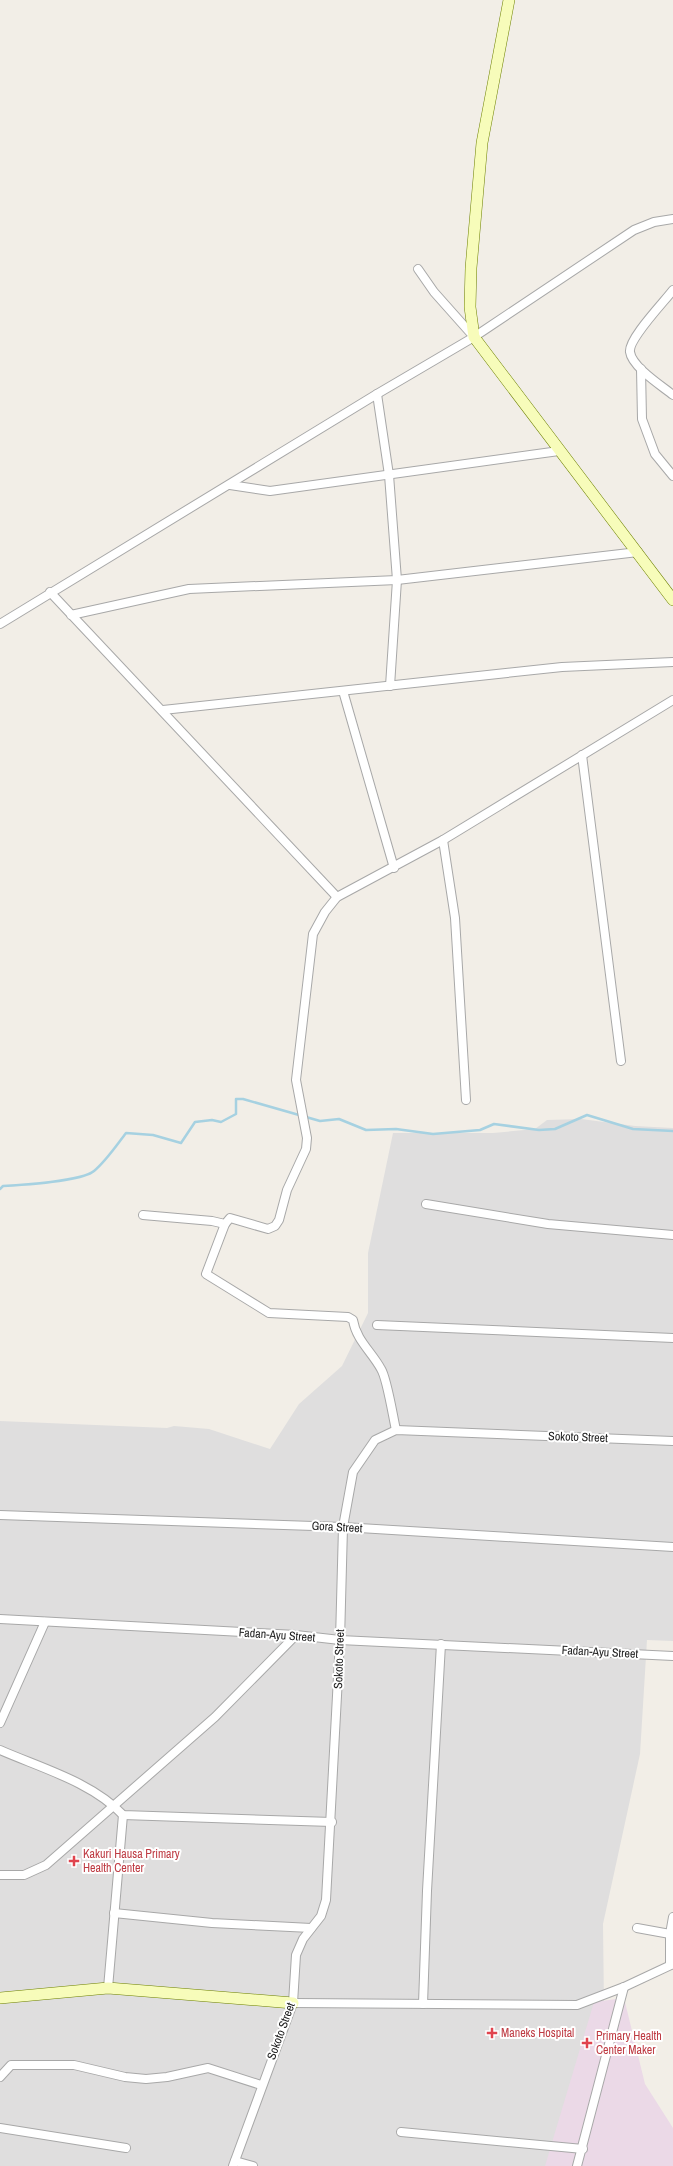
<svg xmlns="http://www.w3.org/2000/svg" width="673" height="2166" font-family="'Archivo Narrow',sans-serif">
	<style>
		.residential { fill: #dfdede }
		.industrial { fill: #ebd9e7 }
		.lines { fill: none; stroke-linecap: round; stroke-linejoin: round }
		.stream { stroke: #a6d1e1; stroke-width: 2.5 }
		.street-casing { stroke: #a8a8a8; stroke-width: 10 }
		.secondary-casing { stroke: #6d8000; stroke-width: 12 }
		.street { stroke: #fff; stroke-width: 8 }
		.secondary { stroke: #f7fcba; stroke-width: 11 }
		.health-dot { fill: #e0444e; stroke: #fff; stroke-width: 1.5 }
		.labels { text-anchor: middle; stroke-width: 4; stroke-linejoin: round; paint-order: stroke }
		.street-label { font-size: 12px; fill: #212121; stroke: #fff }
		.health-label { font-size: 12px; fill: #be3a42; stroke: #fff; text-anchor: start }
	</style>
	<rect width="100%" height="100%" fill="#f2eee7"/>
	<polygon class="residential" points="581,1119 635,1126 673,1128 673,1641 647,1640 640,1754 603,1924 604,2008 573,2166 0,2166 0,1421 167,1428 174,1426 209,1429 270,1449 299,1404 342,1366 368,1313 368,1253 393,1133 493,1133 535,1129 547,1120"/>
	<polygon class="industrial" points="624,1998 645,2084 673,2128 673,2166 545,2166 594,2002"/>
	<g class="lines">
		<path class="stream" d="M0,1189L3,1186C21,1185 82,1181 94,1171C106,1161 116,1146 126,1133L153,1135L181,1143L195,1122L212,1120L221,1122L236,1114V1099H243L320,1121L339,1119L366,1130L396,1129L433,1134L480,1130L494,1124L539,1130L555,1129L587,1115L633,1129L673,1131"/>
		<defs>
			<g id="street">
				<polyline points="418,269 434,292 474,337"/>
				<path d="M673,290C664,302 628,339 630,352C632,367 662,386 673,395"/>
				<polyline points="641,369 642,419 655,454 673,476"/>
				<polyline points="377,394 389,475 397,580 390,686"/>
				<polyline points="230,485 270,491 559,451"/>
				<polyline points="50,592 337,897"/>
				<polyline points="71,615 189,589 397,580 638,552"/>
				<polyline points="0,624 377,394 474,337 634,230 654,222 673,219"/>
				<polyline points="343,691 394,868"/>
				<polyline points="163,710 562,667 673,662"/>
				<polyline points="582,755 621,1061"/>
				<polyline points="443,840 455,918 466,1100"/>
				<polyline points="426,1204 548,1224 673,1235"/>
				<polyline points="143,1215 212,1221 225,1224 230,1218 268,1229 275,1226 279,1220 287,1190 306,1149 307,1138 296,1080 313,934 325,912 337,897 443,840 673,700"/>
				<path d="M225,1224L206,1274L269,1313L348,1317L353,1320C356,1340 372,1352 381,1369C387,1378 393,1417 396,1430"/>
				<polyline points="377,1325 673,1338"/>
				<polyline points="0,1515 343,1527 673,1547"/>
				<polyline points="0,1619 296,1635 340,1640 673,1656"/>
				<polyline points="0,1723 45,1622"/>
				<path d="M0,1750C41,1768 92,1782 123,1815L332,1822"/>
				<polyline points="0,1875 24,1875 46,1865 215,1717 296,1635"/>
				<polyline points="114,1913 212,1923 311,1928"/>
				<polyline points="637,1928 670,1934"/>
				<polyline points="670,1965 670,1934 673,1917"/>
				<polyline points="108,1988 123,1815"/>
				<polyline points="293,2003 577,2005 624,1987 673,1964"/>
				<polyline points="423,2004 427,1891 441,1644"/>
				<polyline points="0,2077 11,2065 74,2065 125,2077 146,2079 167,2077 208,2068 261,2085"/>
				<polyline points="0,2128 126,2148"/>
				<polyline points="401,2132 583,2149"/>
				<polyline points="235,2161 253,2166"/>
				<polyline points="233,2166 293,2003 296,1955 303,1939 321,1916 326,1900 340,1640 343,1527 353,1472 375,1440 396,1430 673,1441"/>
				<polyline points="577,2166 624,1987"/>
			</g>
			<g id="secondary">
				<polyline points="509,0 482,143 471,268 470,307 474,337 673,600"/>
				<polyline points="0,1998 108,1988 293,2003"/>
			</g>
		</defs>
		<use href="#street" class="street-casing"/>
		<use href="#secondary" class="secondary-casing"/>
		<use href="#street" class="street"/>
		<use href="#secondary" class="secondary"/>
	</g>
	<g class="health-dot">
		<path d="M72 1855h4v4h4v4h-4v4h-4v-4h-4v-4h4z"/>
		<path d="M490 2027h4v4h4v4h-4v4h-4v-4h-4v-4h4z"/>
		<path d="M585 2037h4v4h4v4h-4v4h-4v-4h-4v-4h4z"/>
	</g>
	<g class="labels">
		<g class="street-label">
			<text transform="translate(578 1437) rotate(2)" y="4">Sokoto Street</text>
			<text transform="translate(337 1527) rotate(3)" y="4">Gora Street</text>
			<text transform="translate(277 1635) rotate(4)" y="4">Fadan-Ayu Street</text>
			<text transform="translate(600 1652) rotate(3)" y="4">Fadan-Ayu Street</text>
			<text transform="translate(339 1659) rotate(-88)" y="4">Sokoto Street</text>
			<text transform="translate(281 2031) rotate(-70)" y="4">Sokoto Street</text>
		</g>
		<g class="health-label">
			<text x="83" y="1858">Kakuri Hausa Primary<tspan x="83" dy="14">Health Center</tspan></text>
			<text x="501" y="2037">Maneks Hospital</text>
			<text x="596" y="2040">Primary Health<tspan x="596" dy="14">Center Maker</tspan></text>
		</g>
	</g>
</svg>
